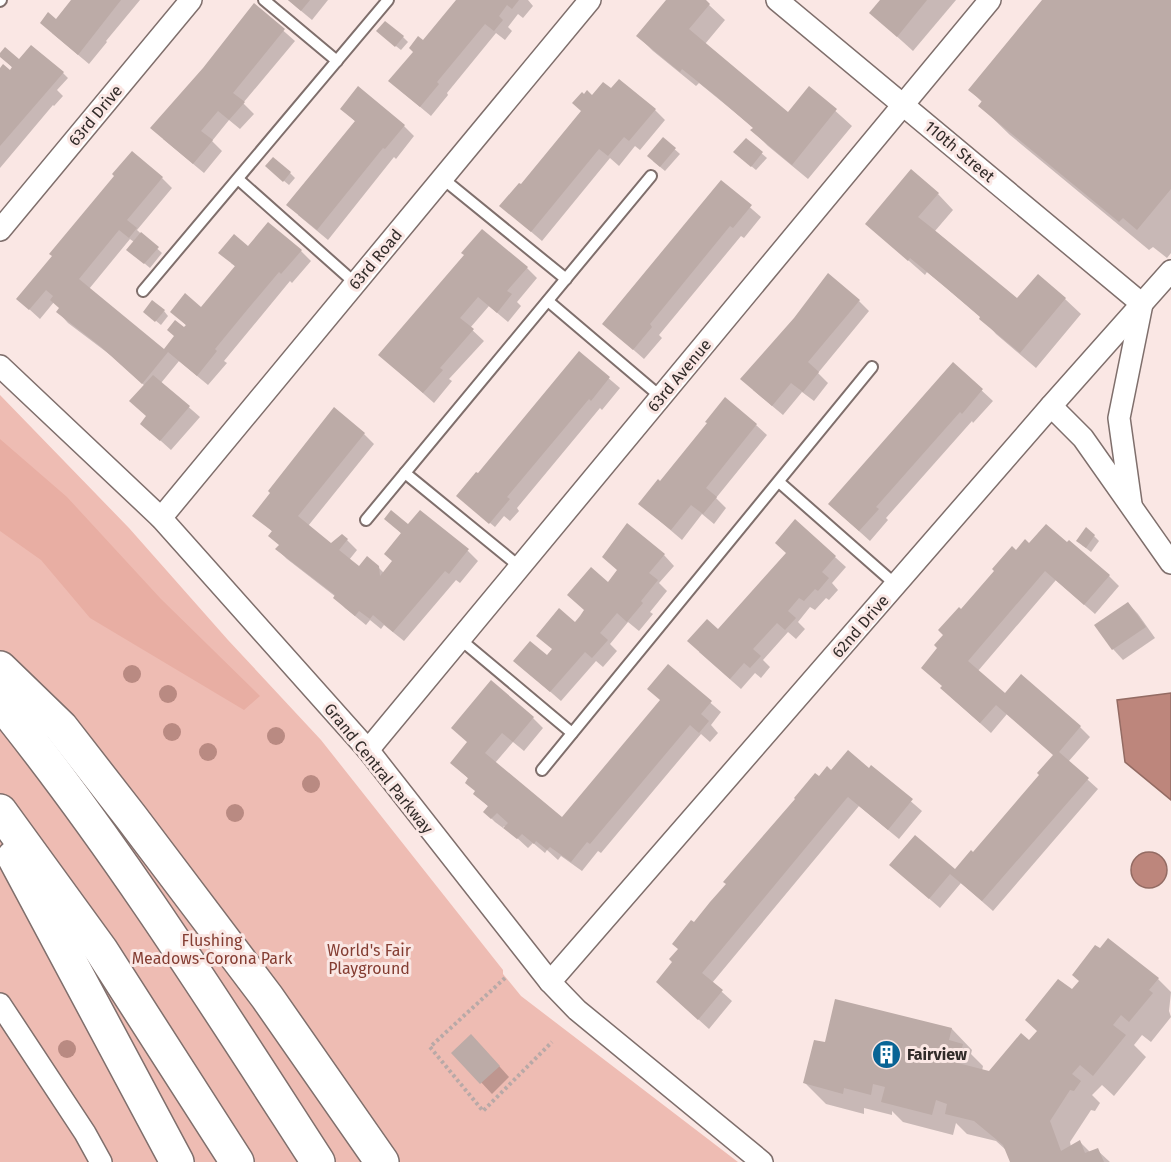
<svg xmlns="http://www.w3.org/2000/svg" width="1171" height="1162" font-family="'Fira Sans',sans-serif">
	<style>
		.green { fill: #eebcb3 }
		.forest { fill: #e8aea3 }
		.water { fill: #bd867c; stroke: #936b63; stroke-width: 1.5 }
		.shadow { fill: #0003 }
		.building { fill: #bcaba7 }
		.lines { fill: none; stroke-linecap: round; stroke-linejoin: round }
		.service-casing { stroke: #7f6f6c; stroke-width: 14 }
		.minor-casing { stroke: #7f6f6c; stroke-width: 24 }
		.motorway-casing { stroke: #7f6f6c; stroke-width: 36 }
		.path { stroke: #b8a9a7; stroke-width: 4; stroke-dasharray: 3 3; stroke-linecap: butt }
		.service { stroke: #fff; stroke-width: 10 }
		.minor { stroke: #fff; stroke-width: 21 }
		.motorway { stroke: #fff; stroke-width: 33 }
		.tree { fill: #b98a82 }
		.labels { text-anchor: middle; stroke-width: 6; stroke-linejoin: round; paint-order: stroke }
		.street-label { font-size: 16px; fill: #312b29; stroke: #fae7e4 }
		.park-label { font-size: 16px; fill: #843d32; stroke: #fae7e4 }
		.poi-label { font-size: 16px; font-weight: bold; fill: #312b29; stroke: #fae7e4; text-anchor: start }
	</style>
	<rect width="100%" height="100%" fill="#fae7e4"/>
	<polygon class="green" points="0,395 129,528 228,640 321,740 503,970 503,974 521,996 738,1162 0,1162"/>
	<polygon class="forest" points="0,439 67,497 161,599 260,696 244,710 90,618 41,560 0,531"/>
	<g class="water">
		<polygon points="1171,693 1171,800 1125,762 1117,700"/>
		<circle cx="1149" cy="870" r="18"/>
	</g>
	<g class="shadow">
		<polygon points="73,0 140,0 106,41 107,42 89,64 52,33 56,21"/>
		<polygon points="288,0 328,0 312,20"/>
		<polygon points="458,0 528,0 533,6 523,18 518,14 508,27 512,31 505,40 496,33 447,93 448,95 431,116 401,91 423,42"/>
		<polygon points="668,0 703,0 709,5 725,20 705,44 788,114 810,88 852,126 808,179 768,146 752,130 754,128 699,83 696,86 653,51 638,36"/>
		<polygon points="882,0 956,0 913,51 871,13"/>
		<polygon points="1044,0 1171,0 1171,253 1167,258 1153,247 1149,250 1010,135 980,106 983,103 970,90"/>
		<polygon points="254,5 295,41 243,103 254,114 240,129 229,120 212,141 222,151 204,173 163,139"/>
		<polygon points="383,36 403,37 408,42 401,50"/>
		<polygon points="0,55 63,73 68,78 57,90 63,96 54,106 53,105 0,168 0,71 11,72 13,68"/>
		<polygon points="611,90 655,110 665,120 640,150 635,146 619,166 610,158 542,241 501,206 521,186 582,111 585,96 592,97"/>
		<polygon points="342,109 404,126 414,136 396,159 394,157 328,240 298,215 356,122"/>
		<polygon points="663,139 680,154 665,171 653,161"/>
		<polygon points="746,140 767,158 756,170 740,157"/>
		<polygon points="272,171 290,173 295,178 289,185"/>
		<polygon points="162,178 172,188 137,230 162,253 150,268 133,254 134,242 130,239 89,289 164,351 187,326 172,312 202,309 236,267 231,263 249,248 301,251 311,261 292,283 290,281 224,361 227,363 208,385 179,361 161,383 200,417 171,450 142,424 148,417 145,386 113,357 68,323 58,312 61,309 54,302 40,319 18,299"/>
		<polygon points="721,182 761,217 744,238 741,236 659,335 662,338 644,359 604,324"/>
		<polygon points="938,194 953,210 935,231 1017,300 1065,299 1081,314 1036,368 996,334 982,318 927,272 925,275 867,224"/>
		<polygon points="466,255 527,268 537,278 517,302 521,306 508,322 489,306 470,328 484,341 449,379 452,381 434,403 380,355"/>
		<polygon points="859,301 869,311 818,373 828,383 814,401 802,392 783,415 753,390"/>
		<polygon points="164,311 168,316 161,325 150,316"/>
		<polygon points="579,353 620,388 602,410 600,408 517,508 519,511 510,521 504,516 495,527 463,501"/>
		<polygon points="953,364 993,401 973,423 972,421 886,518 888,520 870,541 840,514"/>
		<polygon points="756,425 767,435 716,498 726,508 714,524 702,514 682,540 640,504 660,483"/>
		<polygon points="364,434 374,444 308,526 331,545 347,540 357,550 349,560 359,568 378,567 384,573 393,562 402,534 386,519 468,551 478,561 460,583 456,580 404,641 384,625 381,629 370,620 366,625 345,608 336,597 287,559 277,549 280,545 273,532 254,515"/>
		<polygon points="795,521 846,567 832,583 838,590 829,600 826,598 815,610 810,607 798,622 805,629 796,639 788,632 763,660 770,667 761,678 755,673 741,689 699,652 787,553"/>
		<polygon points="1094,536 1099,541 1091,552 1082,545"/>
		<polygon points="1030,545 1109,576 1119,586 1095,614 1056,580 978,671 1005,695 1080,727 1090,737 1068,762 1098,789 993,911 961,883 940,908 902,875 955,871 973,854 1041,775 1054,755 1007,714 991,733 952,698 943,687 939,649 961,611 1016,552"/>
		<polygon points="664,555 674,566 659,583 667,591 650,612 653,614 639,631 628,622 610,644 617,651 603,667 596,661 561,701 515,661 548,657 608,584"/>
		<polygon points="1128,603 1138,614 1155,638 1123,660 1113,649 1096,625"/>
		<polygon points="668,666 721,712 711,725 718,733 710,742 701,734 601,853 598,851 582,871 561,856 558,860 547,850 545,853 533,843 528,848 504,826 503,828 495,822 485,812 489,807 475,794 476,792 469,779 452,763 469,743 533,718 543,728 524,751 513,742 495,763 562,819 661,701"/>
		<polygon points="871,767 922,811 899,839 859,806 712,983 732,1001 709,1029 668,992 674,962 694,924 819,779 831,772 869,770"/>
		<polygon points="1158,979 1171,992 1169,1011 1171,1017 1151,1042 1142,1035 1134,1045 1146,1057 1114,1096 1102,1085 1092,1095 1100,1103 1095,1111 1091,1110 1070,1142 1071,1147 1080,1142 1091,1153 1097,1150 1110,1162 1012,1162 1006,1150 996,1141 967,1134 956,1123 953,1135 903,1122 892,1111 892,1115 864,1108 864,1114 826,1104 805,1083 827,1044 952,1029 972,1050 971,1054 983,1066 982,1071 990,1073 1029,1042 1072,991"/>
		<polygon points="482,1047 509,1077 492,1094 454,1053"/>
	</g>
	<g class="building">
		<polygon points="71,0 121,0 78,55 40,23 48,12 56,19"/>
		<polygon points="288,0 310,0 301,11"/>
		<polygon points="456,0 519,0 512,9 507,5 499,16 503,20 494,31 485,24 437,82 439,84 420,107 388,81 413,52 409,48 418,36 423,40"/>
		<polygon points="666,0 706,0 710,4 689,29 788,112 809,86 837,109 792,165 750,130 753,128 717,97 682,69 680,72 636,36"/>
		<polygon points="880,0 927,0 897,37 869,13"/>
		<polygon points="1042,0 1171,0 1171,189 1137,230 1123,218 1119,222 978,106 982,101 968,90"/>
		<polygon points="254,3 285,29 233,93 245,102 229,120 218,111 201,131 213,140 193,164 150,128 203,68"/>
		<polygon points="385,21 404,36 395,47 376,31"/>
		<polygon points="31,45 64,72 0,146 0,68 3,64 10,70 12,67 0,57 0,53 5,47 19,59"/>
		<polygon points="619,79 656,109 629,141 624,137 608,156 599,149 531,232 499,206 519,183 521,184 581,111 572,103 582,92 584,94 587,90 592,95 603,82 611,88"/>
		<polygon points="358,86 405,125 385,149 383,148 317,230 286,205 355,121 340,109"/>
		<polygon points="663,137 676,148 660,167 647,156"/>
		<polygon points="746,138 763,152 751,167 733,152"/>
		<polygon points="132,151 163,177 127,220 137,228 129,238 119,230 79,279 164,349 174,336 167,330 175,320 184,327 186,325 170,312 185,293 201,307 235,266 218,253 234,234 248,246 268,222 302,250 281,274 279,272 247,310 215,349 217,351 197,376 168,352 142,384 100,346 56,312 59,308 50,300 53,296 46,290 29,310 16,299 52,256 49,254 114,176 112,174"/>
		<polygon points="273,157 291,172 283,182 265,166"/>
		<polygon points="911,169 939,193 918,217 932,228 1017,298 1038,274 1066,298 1020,353 979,319 980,317 944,286 910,258 908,261 865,224"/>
		<polygon points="721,180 752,205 733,228 730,226 650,324 652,327 633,350 602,324"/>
		<polygon points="482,229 528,267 507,291 512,294 497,313 478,297 460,318 474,329 440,368 443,370 423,393 378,355 464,255 461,253"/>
		<polygon points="141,232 159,247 144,264 126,250"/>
		<polygon points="828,273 860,300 808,362 819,372 803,392 791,383 772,406 740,379 794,318"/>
		<polygon points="152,300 165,310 155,322 143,312"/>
		<polygon points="579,351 610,377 591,401 589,399 507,497 510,499 489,524 456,496 476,472 478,473"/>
		<polygon points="953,362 983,389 962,414 960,412 876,507 879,509 859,531 828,504"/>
		<polygon points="153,375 190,406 160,441 140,424 146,416 129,401"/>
		<polygon points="725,397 757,424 706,488 717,497 703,514 691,505 671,530 638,504 658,479 660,481 707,423 705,422"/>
		<polygon points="334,407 365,433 298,516 331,543 342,534 348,539 339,550 359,566 367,556 379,566 380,576 392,561 384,554 401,533 384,519 391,510 408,524 420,510 469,549 449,574 445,571 393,632 373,615 370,619 359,611 355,616 333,598 335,595 275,549 279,545 268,536 272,531 252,516 270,493 268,491"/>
		<polygon points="795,519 836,556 822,572 829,578 818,591 815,589 804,601 799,598 788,611 796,618 785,630 777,623 753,649 761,656 750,668 744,663 730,679 687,641 707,619 718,629 786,553 775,543"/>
		<polygon points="627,523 665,554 649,573 658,580 641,601 643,603 627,622 617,613 600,633 608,640 592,658 585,652 550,692 513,661 530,641 547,655 552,649 536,636 559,608 575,622 580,616 584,610 567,595 591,567 608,582 617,570 602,557"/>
		<polygon points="1046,524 1067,542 1069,540 1110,575 1084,605 1045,571 968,661 1005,693 1021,674 1081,726 1059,752 1089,778 982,901 950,874 929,899 889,865 915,835 955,869 971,850 973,852 1039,775 1037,773 1053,755 996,705 980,723 940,688 942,686 921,668 937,648 934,645 943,635 938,630 959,607 961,609 994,571 992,569 1012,546 1016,550 1025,539 1029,543"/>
		<polygon points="1086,527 1095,535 1086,548 1076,541"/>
		<polygon points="1128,602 1146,627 1112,650 1094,625"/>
		<polygon points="668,664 712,701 701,714 709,721 699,733 690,725 590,844 587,842 571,862 550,847 547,850 536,841 534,844 522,834 517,839 503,828 508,823 497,813 491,819 483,812 488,806 473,794 475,791 465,783 468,778 450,763 467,742 451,728 491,680 534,717 513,742 502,733 485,753 562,817 660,700 647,689"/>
		<polygon points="848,750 869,768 871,765 913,799 888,830 848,797 846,799 702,973 723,990 698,1020 656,982 672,962 669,959 678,949 672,944 691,920 694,922 710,902 726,884 723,882 795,799 794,798 815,773 819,776 827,766 831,770"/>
		<polygon points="1108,938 1159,978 1149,990 1153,993 1129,1022 1121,1015 1113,1025 1126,1035 1093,1076 1080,1065 1072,1074 1081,1081 1074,1091 1070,1090 1050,1121 1061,1151 1080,1140 1085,1153 1098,1148 1104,1162 1010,1162 1003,1145 974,1121 945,1114 947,1104 936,1100 932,1115 881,1102 885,1087 873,1084 871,1095 844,1088 843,1094 803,1083 814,1040 825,1042 835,999 952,1028 949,1040 963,1044 958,1063 989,1071 1021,1033 1029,1040 1037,1031 1025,1020 1058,979 1072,989 1079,981 1072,975 1095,945 1100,948"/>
		<polygon points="471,1034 500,1066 480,1084 451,1053"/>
	</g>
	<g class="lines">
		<defs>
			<g id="service">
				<polyline points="264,0 337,61"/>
				<polyline points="0,1 1,0"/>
				<polyline points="442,178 566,279"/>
				<polyline points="238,179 355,283"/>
				<polyline points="143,291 388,0"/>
				<polyline points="548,301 661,397"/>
				<polyline points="405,473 520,567"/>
				<polyline points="779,482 895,584"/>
				<polyline points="366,520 651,176"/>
				<polyline points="461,640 572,733"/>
				<polyline points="542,770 872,367"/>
			</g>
			<g id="minor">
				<polyline points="777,0 1142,304"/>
				<polyline points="0,230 191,0"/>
				<polyline points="0,366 161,518 368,750 550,982 577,1010 762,1162"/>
				<polyline points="1051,406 1083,438 1171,563"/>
				<polyline points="1131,504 1119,418 1142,304"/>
				<polyline points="161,518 590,0"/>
				<polyline points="368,750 990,0"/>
				<polyline points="550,982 1051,406 1171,271"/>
				<polyline points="0,1004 85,1133 101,1162"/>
			</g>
			<g id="motorway">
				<polyline points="0,668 61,727 131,817 267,997 382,1162"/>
				<path d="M0,702C117,847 217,1006 318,1162"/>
				<polyline points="0,811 101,950 237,1162"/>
				<polyline points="14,857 177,1162"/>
			</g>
		</defs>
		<use href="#service" class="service-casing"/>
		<use href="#minor" class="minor-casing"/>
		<use href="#motorway" class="motorway-casing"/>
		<polyline class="path" points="505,978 430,1047 483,1111 552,1042"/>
		<use href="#service" class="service"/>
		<use href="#minor" class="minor"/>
		<use href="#motorway" class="motorway"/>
	</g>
	<g class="tree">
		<circle cx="132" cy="674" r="9"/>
		<circle cx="168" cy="694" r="9"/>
		<circle cx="172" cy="732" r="9"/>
		<circle cx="276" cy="736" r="9"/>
		<circle cx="208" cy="752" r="9"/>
		<circle cx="311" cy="784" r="9"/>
		<circle cx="235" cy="813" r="9"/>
		<circle cx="67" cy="1049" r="9"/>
	</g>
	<defs>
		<symbol id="building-disc" viewBox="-11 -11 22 22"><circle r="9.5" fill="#096495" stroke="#fae7e4"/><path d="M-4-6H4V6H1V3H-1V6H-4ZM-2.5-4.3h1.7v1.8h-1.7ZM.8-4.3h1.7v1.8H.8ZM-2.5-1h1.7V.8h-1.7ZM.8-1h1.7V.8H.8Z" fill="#fff"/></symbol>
	</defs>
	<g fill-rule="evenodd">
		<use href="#building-disc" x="870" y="1038" width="33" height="33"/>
	</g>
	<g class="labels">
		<g class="street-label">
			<text transform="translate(95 115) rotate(-50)" y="6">63rd Drive</text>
			<text transform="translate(960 151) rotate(40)" y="6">110th Street</text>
			<text transform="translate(375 259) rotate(-50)" y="6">63rd Road</text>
			<text transform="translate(679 375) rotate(-50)" y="6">63rd Avenue</text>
			<text transform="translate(860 626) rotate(-49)" y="6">62nd Drive</text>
			<text transform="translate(379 768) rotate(51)" y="6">Grand Central Parkway</text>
		</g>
		<g class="park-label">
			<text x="212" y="946">Flushing<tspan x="212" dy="18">Meadows-Corona Park</tspan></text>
			<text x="369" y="956">World's Fair<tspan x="369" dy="18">Playground</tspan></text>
		</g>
		<g class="poi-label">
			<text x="907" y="1060">Fairview</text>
		</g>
	</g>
</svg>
